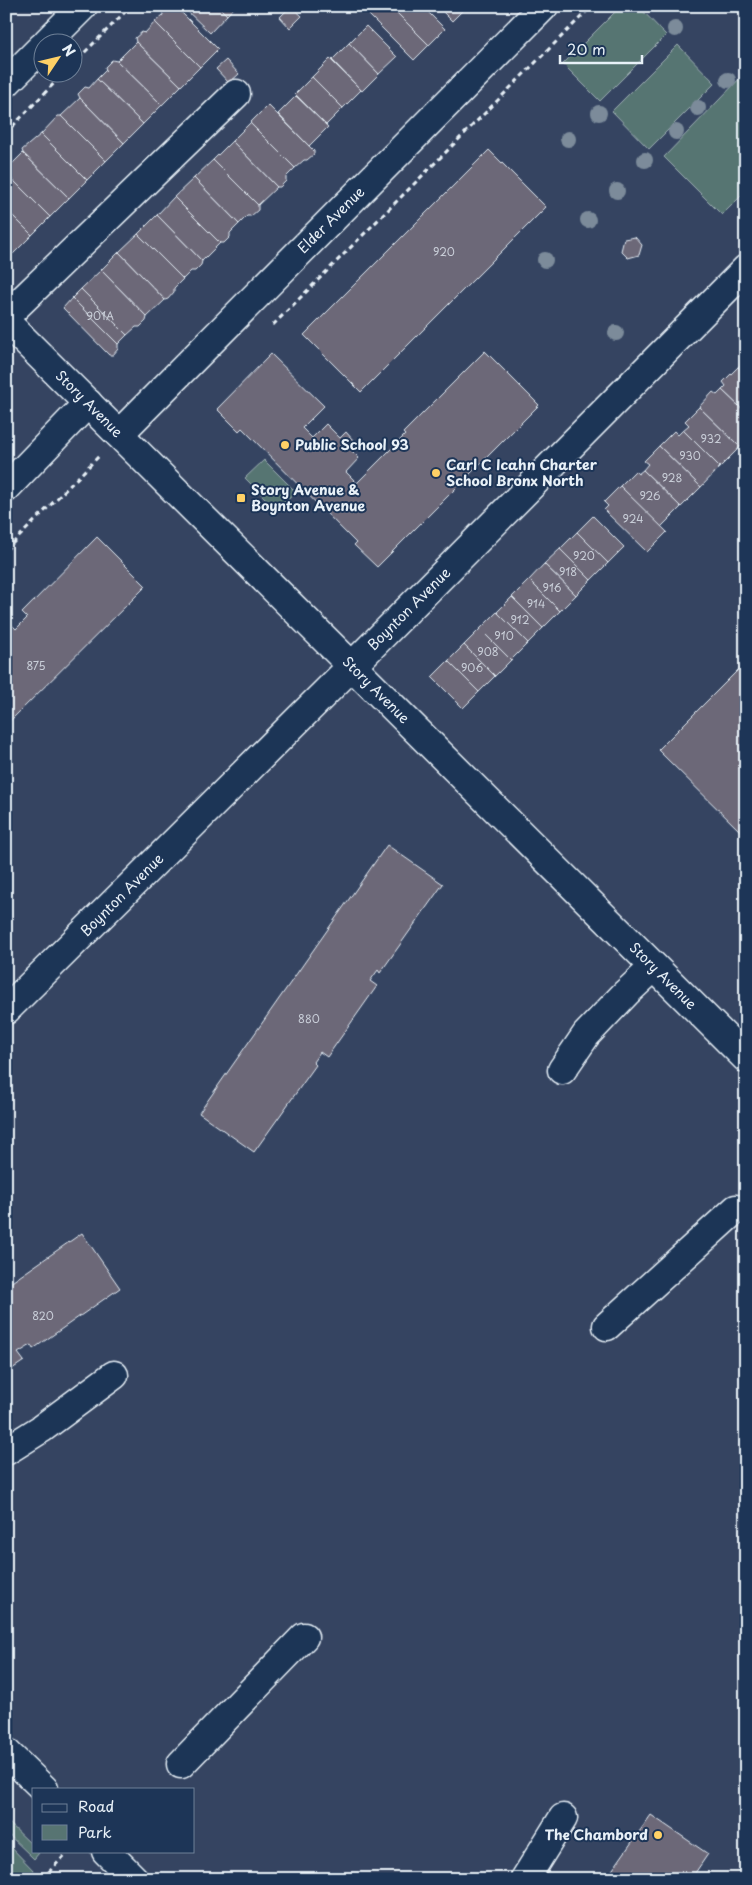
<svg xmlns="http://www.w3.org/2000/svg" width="752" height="1885" font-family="'Playpen Sans',sans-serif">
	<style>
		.green { fill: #577472; stroke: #a0b2b5 }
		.building { fill: #6c6778; stroke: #e8f1f8 }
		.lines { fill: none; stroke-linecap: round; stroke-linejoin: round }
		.minor-casing { stroke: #e8f1f8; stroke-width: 31 }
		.path { stroke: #e8f1f8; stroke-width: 3; stroke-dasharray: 5 4; stroke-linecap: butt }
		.minor { stroke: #1d3557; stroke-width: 28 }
		.tree { fill: #7b8b9a }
		.poi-dot { fill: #ffd166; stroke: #1d3557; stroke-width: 2 }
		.labels { text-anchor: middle; stroke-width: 4; stroke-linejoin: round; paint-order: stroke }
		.number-label { font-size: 11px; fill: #c9ced8 }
		.street-label { font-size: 14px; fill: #e8f1f8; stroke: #1d3557 }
		.poi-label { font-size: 14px; font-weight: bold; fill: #e8f1f8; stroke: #1d3557; text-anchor: start }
	</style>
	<rect width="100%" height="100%" fill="#354461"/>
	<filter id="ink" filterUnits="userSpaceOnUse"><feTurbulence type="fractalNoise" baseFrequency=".02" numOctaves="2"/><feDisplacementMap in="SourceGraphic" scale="10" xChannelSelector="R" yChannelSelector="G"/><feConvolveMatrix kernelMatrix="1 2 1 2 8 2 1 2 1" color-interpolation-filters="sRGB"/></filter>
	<g filter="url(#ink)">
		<g class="green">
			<polygon points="621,6 638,6 666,35 600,101 563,64"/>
			<polygon points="678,45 715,83 649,149 612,111"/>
			<polygon points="746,72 746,191 722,215 664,157"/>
			<polygon points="264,460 296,492 277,510 245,478"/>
			<polygon points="6,1820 34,1847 34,1851 39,1853 34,1859 6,1832"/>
			<polygon points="6,1842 38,1875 42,1879 6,1879"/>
		</g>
		<g class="building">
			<polygon points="166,6 175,6 218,49 200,67 155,22 163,15 162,10"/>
			<polygon points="182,6 218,6 227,15 210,33"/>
			<polygon points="218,6 236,6 227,15"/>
			<polygon points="291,6 302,16 290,28 280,17"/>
			<polygon points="378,6 390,6 429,45 414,60 369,15"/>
			<polygon points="390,6 422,6 445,29 429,45"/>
			<polygon points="437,6 466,6 466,7 452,21"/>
			<polygon points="155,22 200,67 181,86 136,42 135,38 142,32 145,33"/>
			<polygon points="366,26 397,57 379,74 349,43"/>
			<polygon points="136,42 181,86 162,105 117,61"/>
			<polygon points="349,43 379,74 362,91 332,60"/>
			<polygon points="330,59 361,90 343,108 312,77"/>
			<polygon points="112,60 117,61 162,105 143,124 97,79 106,70 105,67"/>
			<polygon points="226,60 239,74 229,83 216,69"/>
			<polygon points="312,77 343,108 326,125 295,94"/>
			<polygon points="97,79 143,124 124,143 80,98 78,94 85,87 89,88"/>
			<polygon points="296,96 328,127 309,146 278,114"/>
			<polygon points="80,98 124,143 106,161 61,116"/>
			<polygon points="268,105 314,151 314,154 307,160 304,160 295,168 250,123"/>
			<polygon points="58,116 61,116 106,161 87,180 41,134"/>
			<polygon points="250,123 295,168 286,177 286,181 280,187 277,187 232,141"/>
			<polygon points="41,134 87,180 69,198 23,153 22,150"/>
			<polygon points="232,141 277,187 258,205 213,160"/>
			<polygon points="489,150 546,207 361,392 304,335"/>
			<polygon points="23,153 69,198 50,217 6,173 6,170"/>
			<polygon points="213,160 258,205 258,210 251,216 247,216 239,224 194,178"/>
			<polygon points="6,173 50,217 32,235 6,209"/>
			<polygon points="194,178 239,224 230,233 230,237 224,243 220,243 174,197"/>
			<polygon points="174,197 220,243 202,261 157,215"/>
			<polygon points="6,209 32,235 13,254 6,247"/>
			<polygon points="157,215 202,261 201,265 195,271 191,271 183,279 138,234"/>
			<polygon points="138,234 183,279 174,288 174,292 168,299 165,300 119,252"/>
			<polygon points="635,237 642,245 639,255 628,258 621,251 624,239"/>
			<polygon points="119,252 165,300 147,317 101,270"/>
			<polygon points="101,270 147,317 146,321 140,327 136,327 127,335 81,289"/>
			<polygon points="81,289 127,335 118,344 72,298"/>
			<polygon points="72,298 118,344 118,349 113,355 109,355 63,308"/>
			<polygon points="485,351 539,405 377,567 354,545 356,543 242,428 239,431 217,409 271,354 324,406 302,428 312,438 326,424 340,438 346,432 353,440 347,446 359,458 346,472 357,483 405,435 403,433"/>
			<polygon points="746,359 746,375 738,367"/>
			<polygon points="738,367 746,375 746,413 722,390 726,386 723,382"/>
			<polygon points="722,390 746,413 746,442 741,448 699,407 713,392 717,395"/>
			<polygon points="699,407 740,447 720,467 683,430 689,425 685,421"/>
			<polygon points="683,430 720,467 701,487 659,446 674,431 678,435"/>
			<polygon points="659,446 701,487 681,507 643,470 648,464 644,461"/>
			<polygon points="643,470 681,507 661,527 620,486 635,471 638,474"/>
			<polygon points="620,486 667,532 647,552 604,510 608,506 604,502"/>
			<polygon points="593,516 624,547 608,563 577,532"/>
			<polygon points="577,532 608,563 591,580 560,549"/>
			<polygon points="97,537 146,586 6,725 6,622 8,621 16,629 27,618 22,613"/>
			<polygon points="560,549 591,580 576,595 544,564"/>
			<polygon points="544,564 576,595 560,611 529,580"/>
			<polygon points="529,580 560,611 543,628 512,597"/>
			<polygon points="512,597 543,628 528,643 497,612"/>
			<polygon points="497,612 528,643 511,660 480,629"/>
			<polygon points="480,629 511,660 495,676 464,645"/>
			<polygon points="464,645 495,676 479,692 448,661"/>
			<polygon points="448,661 479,692 463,708 432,677"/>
			<polygon points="746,662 746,837 658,750"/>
			<polygon points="387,845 443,884 380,973 378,970 370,981 377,986 327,1057 320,1052 313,1062 316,1065 254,1152 199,1113"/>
			<polygon points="82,1233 120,1288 33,1349 31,1345 18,1353 24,1361 6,1373 6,1286"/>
			<polygon points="651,1815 708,1854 691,1879 606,1879"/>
		</g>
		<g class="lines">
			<defs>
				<g id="minor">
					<polyline points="47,42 83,6"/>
					<polyline points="6,83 42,47"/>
					<polyline points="6,316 236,94"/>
					<polyline points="6,322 746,1058"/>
					<polyline points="119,434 544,6"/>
					<polyline points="6,488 88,403"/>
					<polyline points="6,1010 352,666 746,269"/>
					<polyline points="562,1070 586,1035 626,993 654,967"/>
					<polyline points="607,1326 736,1209"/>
					<polyline points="6,1451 41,1429 114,1375"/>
					<polyline points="6,1752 44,1789"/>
					<polyline points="181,1764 304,1637"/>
					<polyline points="106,1851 134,1879"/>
					<polyline points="525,1879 563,1818"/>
				</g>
			</defs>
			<use href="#minor" class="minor-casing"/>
			<g class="path">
				<polyline points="72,65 131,6"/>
				<polyline points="6,133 65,72"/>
				<polyline points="273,325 592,6"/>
				<polyline points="6,550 100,455"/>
				<polyline points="42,1879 69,1851"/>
			</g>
			<use href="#minor" class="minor"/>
		</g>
		<g class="tree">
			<circle cx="675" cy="29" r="8"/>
			<circle cx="728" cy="80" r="8"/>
			<circle cx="698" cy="108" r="8"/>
			<circle cx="599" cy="113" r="8"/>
			<circle cx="676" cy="132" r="8"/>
			<circle cx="568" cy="139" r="8"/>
			<circle cx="645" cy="160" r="8"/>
			<circle cx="617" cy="191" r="8"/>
			<circle cx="588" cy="220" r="8"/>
			<circle cx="545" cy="260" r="8"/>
			<circle cx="616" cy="333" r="8"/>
		</g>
	</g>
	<g class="poi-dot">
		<circle cx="285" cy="445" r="5"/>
		<circle cx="436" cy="473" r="5"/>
		<rect x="236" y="493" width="10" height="10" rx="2.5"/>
		<circle cx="658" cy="1835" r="5"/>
	</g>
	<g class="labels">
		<g class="number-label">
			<text x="444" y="256">920</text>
			<text x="100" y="320">901A</text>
			<text x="711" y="443">932</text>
			<text x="690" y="460">930</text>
			<text x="672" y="482">928</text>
			<text x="650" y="500">926</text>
			<text x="633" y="523">924</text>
			<text x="584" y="560">920</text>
			<text x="568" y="576">918</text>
			<text x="552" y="592">916</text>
			<text x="536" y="608">914</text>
			<text x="520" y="624">912</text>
			<text x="504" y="640">910</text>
			<text x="488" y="656">908</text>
			<text x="36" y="670">875</text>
			<text x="472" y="672">906</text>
			<text x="309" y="1023">880</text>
			<text x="43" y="1320">820</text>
		</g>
		<g class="street-label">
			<text transform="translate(331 220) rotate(-45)" y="5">Elder Avenue</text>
			<text transform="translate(89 404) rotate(45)" y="5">Story Avenue</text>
			<text transform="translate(409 609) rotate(-45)" y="5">Boynton Avenue</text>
			<text transform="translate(376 690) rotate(45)" y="5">Story Avenue</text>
			<text transform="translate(122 895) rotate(-45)" y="5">Boynton Avenue</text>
			<text transform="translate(663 976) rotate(45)" y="5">Story Avenue</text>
		</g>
		<g class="poi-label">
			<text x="295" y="450">Public School 93</text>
			<text x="446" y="470">Carl C Icahn Charter<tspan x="446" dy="16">School Bronx North</tspan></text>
			<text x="251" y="495">Story Avenue &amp;<tspan x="251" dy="16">Boynton Avenue</tspan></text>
			<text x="648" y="1840" text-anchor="end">The Chambord</text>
		</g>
	</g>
	<rect width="752" height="1885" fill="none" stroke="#1d3557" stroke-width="25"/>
	<rect x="12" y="12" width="727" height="1860" fill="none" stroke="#e8f1f8" stroke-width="2" filter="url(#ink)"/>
	<rect x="32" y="1788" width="162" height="65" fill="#1d3557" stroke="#6e8097"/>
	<rect x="42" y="1804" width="25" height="8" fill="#1d3557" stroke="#6e8097"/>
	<text x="78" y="1812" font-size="15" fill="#e8f1f8">Road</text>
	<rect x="42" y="1825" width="25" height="15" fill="#577472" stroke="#6e8097"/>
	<text x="78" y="1838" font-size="15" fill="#e8f1f8">Park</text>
	<g transform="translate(58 58) rotate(55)"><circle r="24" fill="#1d3557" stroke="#6e8097"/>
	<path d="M0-4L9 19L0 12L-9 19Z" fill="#ffd166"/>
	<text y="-8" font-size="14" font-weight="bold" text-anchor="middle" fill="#e8f1f8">N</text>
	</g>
	<path d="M560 55v8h82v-8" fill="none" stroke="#e8f1f8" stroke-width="2.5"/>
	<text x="567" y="55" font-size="15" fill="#e8f1f8" stroke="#1d3557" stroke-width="4" paint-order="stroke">20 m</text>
</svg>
